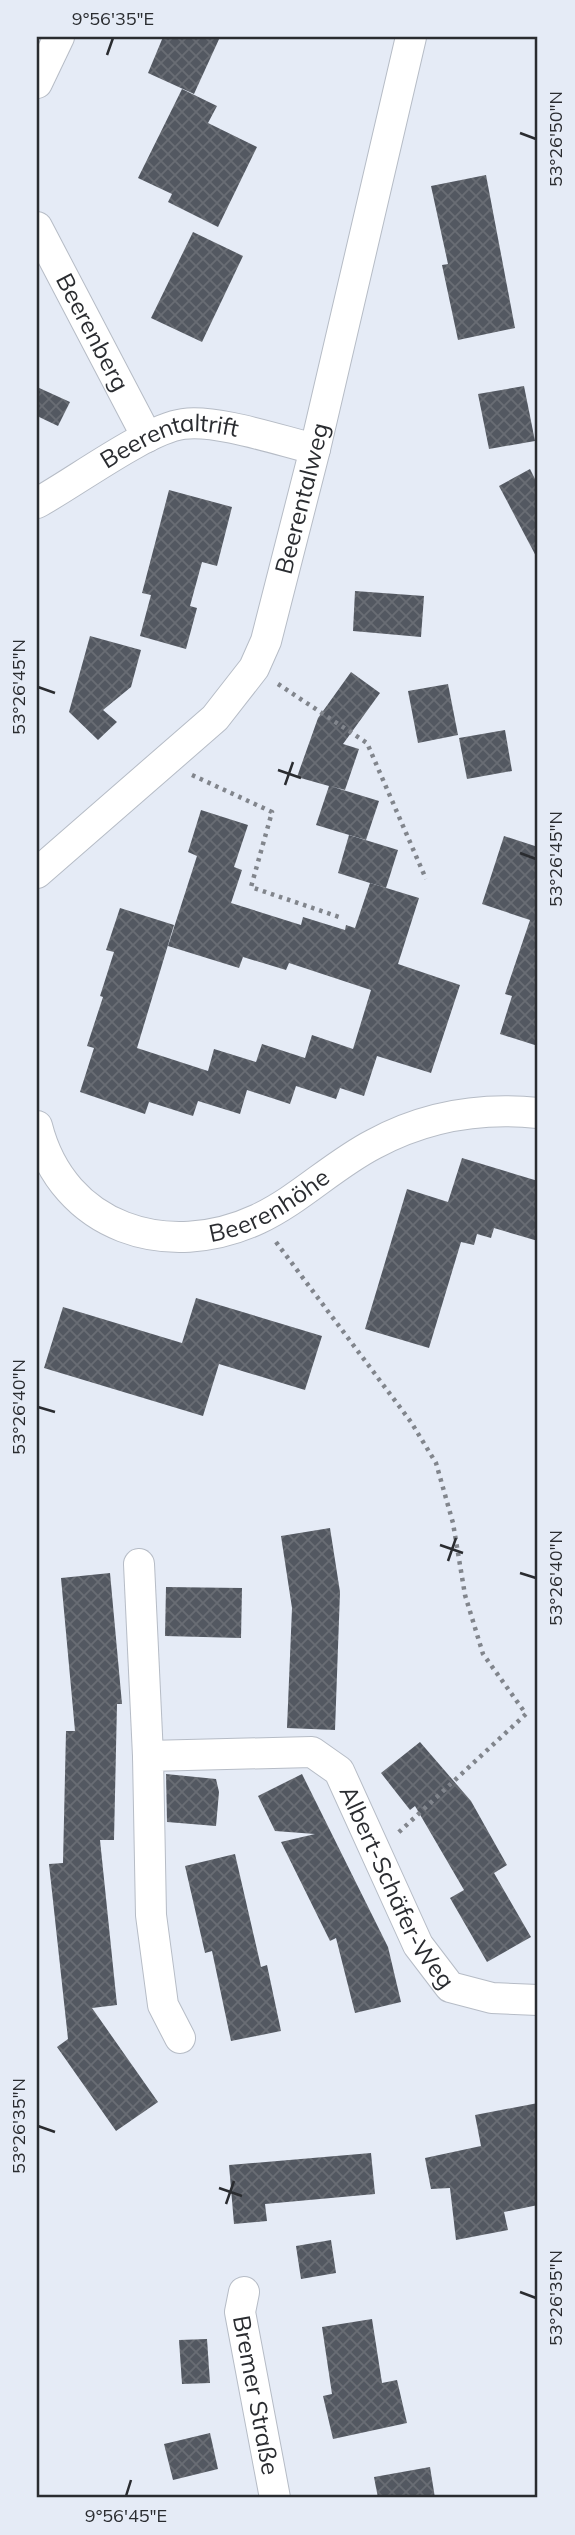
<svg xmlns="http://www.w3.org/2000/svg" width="575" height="2535" font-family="Mulish,sans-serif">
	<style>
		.building { fill: url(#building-cross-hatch) }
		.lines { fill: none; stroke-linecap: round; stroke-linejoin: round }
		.street-casing { stroke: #b6bcc6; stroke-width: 32 }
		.path { stroke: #81858c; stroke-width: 4.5; stroke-dasharray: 3.5 5; stroke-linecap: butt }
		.street { stroke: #fff; stroke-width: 30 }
		.ticks { fill: none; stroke: #2a2c30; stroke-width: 2.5 }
		.labels { text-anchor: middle; stroke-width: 7; stroke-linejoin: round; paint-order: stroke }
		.street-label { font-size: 24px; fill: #2a2c30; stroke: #e5ebf6 }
		.neatline { fill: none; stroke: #2a2c30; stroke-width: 2.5 }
		.ticks-label { font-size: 18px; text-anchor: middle; fill: #2a2c30 }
	</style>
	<defs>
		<pattern id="building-cross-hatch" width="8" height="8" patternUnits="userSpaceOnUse" patternTransform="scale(1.75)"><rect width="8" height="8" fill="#535861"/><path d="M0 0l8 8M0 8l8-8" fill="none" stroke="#696d74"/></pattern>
	</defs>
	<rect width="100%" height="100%" fill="#e5ebf6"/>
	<g class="building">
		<polygon points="163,37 220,37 194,94 148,73"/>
		<polygon points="182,89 217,106 208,123 257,147 218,227 168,202 172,194 138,178"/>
		<polygon points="486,175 515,328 458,340 442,265 448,264 431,186"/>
		<polygon points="193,232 243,256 202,342 151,318"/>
		<polygon points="524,386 535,441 489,449 478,394"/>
		<polygon points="37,387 70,402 58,426 37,416"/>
		<polygon points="530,469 538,485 538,560 499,486"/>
		<polygon points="169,490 232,507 217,566 202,562 190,606 197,608 186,649 140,636 151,595 142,593"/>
		<polygon points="355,591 424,596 421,637 353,631"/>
		<polygon points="90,636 141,650 131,687 103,710 117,722 98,740 69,712"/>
		<polygon points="351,672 380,693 343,744 359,749 345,790 330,786 379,801 366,840 316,825 329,786 297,777 318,718"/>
		<polygon points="448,684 458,735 418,743 408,691"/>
		<polygon points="505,730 512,771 467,779 459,738"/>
		<polygon points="201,810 248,825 234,867 242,870 231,903 301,925 303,917 345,930 346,925 355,928 370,883 419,898 398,964 460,985 431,1073 377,1056 364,1096 340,1088 336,1099 296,1086 290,1104 247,1090 240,1114 198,1101 193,1116 149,1102 145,1114 80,1092 94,1048 87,1046 103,997 100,996 114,952 106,950 120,908 174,925 137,1048 208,1071 214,1049 256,1062 262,1044 305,1058 312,1035 353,1049 371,990 289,963 286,970 243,957 239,968 168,946 197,856 188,852"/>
		<polygon points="349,835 398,850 386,888 338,873"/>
		<polygon points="504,836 538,847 538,1046 500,1034 512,996 505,994 530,920 482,904"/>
		<polygon points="462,1158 538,1181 538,1241 494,1228 491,1238 477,1234 474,1245 461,1242 429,1348 365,1329 407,1189 448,1202"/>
		<polygon points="196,1298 322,1336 305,1390 219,1364 203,1416 44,1368 63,1307 182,1343"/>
		<polygon points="330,1528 340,1592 335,1730 287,1728 292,1608 281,1536"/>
		<polygon points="110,1573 122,1704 117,1704 114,1840 100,1840 117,2005 92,2008 158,2102 116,2131 57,2047 68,2039 49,1864 63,1863 66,1731 75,1731 61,1578"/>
		<polygon points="166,1587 242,1588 241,1638 165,1636"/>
		<polygon points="420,1742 471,1801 494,1842 507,1865 494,1873 531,1937 487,1962 450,1898 464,1890 415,1806 410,1810 381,1773"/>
		<polygon points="166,1774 216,1779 219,1792 216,1826 167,1822"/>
		<polygon points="302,1774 388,1947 401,2002 355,2013 336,1938 330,1941 281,1842 315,1834 275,1831 258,1796"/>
		<polygon points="235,1854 261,1967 267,1965 281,2031 231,2041 212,1951 205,1953 185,1866"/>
		<polygon points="538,2103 538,2205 504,2212 508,2230 456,2240 450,2188 431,2189 425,2158 481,2146 475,2115"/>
		<polygon points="371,2153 375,2194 265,2204 267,2221 234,2224 229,2165"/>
		<polygon points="331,2240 336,2273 301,2279 296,2246"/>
		<polygon points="372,2319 382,2383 397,2380 407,2423 333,2439 323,2396 332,2394 322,2327"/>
		<polygon points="207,2339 210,2383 182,2384 179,2340"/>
		<polygon points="210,2433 218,2469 173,2480 164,2444"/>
		<polygon points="430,2467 435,2498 378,2498 374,2477"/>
	</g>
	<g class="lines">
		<defs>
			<g id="street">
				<polyline points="37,83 59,37"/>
				<path id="s1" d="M37,227L147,437"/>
				<path id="s2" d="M37,503C74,483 146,429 183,424C217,419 281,441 315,449"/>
				<path id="s3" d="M37,873L215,718L254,668L266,641L315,449L411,37"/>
				<path id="s4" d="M37,1126C63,1229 168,1261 258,1219C299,1200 333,1165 374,1144C426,1116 480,1107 538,1113"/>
				<polyline points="139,1564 148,1756"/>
				<path id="s5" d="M180,2038L163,2005L151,1915L148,1756L312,1752L339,1771L418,1945L450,1987L492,1998L538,2000"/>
				<path id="s6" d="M244,2292L240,2312L275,2498"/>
			</g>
		</defs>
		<use href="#street" class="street-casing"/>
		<g class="path">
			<polyline points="278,684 367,743 426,879"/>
			<polyline points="192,775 272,812 251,887 339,917"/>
			<polyline points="276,1242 411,1422 436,1463 453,1523 465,1595 483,1654 526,1714 398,1833"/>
		</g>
		<use href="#street" class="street"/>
	</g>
	<path class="ticks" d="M107,55L113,38M520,133L536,139M38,687L55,693M278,770L301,778M285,785L293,762M520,853L536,859M38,1407L55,1412M440,1545L463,1553M448,1561L456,1538M520,1573L536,1578M38,2126L55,2132M219,2188L242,2196M226,2204L234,2181M520,2292L536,2298M126,2496L131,2480"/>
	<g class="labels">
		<g class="street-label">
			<text dy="8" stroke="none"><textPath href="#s1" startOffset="119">Beerenberg</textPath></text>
			<text dy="8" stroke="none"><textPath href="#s2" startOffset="150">Beerentaltrift</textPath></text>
			<text dy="8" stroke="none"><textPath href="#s3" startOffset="476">Beerentalweg</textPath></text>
			<text dy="8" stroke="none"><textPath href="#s4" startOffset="292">Beerenhöhe</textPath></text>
			<text dy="8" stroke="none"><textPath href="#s5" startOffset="614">Albert-Schäfer-Weg</textPath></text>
			<text dy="8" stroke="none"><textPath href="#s6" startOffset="105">Bremer Straße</textPath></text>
		</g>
	</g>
	<rect width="575" height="2535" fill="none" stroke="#e5ebf6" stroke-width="77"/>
	<rect x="38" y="38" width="498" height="2458" class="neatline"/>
	<g class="ticks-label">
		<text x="113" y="25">9°56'35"E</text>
		<text transform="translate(556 139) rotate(-90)" y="6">53°26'50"N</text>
		<text transform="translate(19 687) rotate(-90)" y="6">53°26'45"N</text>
		<text transform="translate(556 859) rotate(-90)" y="6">53°26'45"N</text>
		<text transform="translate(19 1407) rotate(-90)" y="6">53°26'40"N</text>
		<text transform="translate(556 1578) rotate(-90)" y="6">53°26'40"N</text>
		<text transform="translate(19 2126) rotate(-90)" y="6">53°26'35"N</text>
		<text transform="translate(556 2298) rotate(-90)" y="6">53°26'35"N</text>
		<text x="126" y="2522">9°56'45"E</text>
	</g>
</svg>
